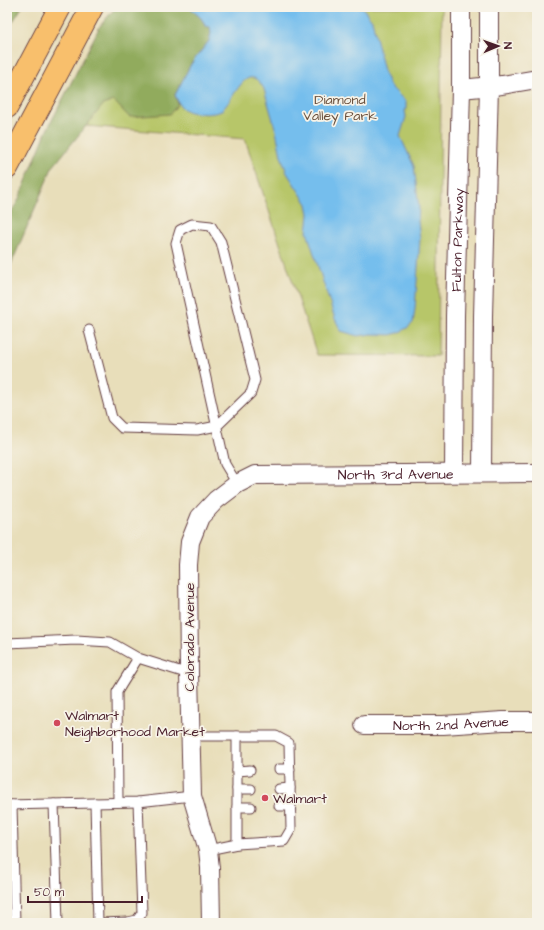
<svg xmlns="http://www.w3.org/2000/svg" width="544" height="930" font-family="'Architects Daughter',sans-serif">
	<style>
		.green { fill: #b7c669; stroke: #80724a }
		.forest { fill: #91ab5d; stroke: #6e6544 }
		.water { fill: #75beed; stroke: #606e8c }
		.lines { fill: none; stroke-linecap: round; stroke-linejoin: round }
		.lane-casing { stroke: #623c40; stroke-width: 11 }
		.street-casing { stroke: #623c40; stroke-width: 20 }
		.primary-casing { stroke: #623c40; stroke-width: 24 }
		.lane { stroke: #fff; stroke-width: 9 }
		.street { stroke: #fff; stroke-width: 18 }
		.primary { stroke: #f8bf6c; stroke-width: 22 }
		.poi-dot { fill: #d1495b; stroke: #f7f3e8; stroke-width: 1.5 }
		.labels { text-anchor: middle; stroke-width: 3.5; stroke-linejoin: round; paint-order: stroke }
		.park-label { font-size: 14px; fill: #6b513e; stroke: #f7f3e8 }
		.street-label { font-size: 14px; fill: #4a1f2b; stroke: #f7f3e8 }
		.poi-label { font-size: 14px; fill: #4a1f2b; stroke: #f7f3e8; text-anchor: start }
	</style>
	<rect width="100%" height="100%" fill="#f7f3e8"/>
	<filter id="ink" filterUnits="userSpaceOnUse"><feTurbulence type="fractalNoise" baseFrequency=".025" numOctaves="2"/><feDisplacementMap in="SourceGraphic" scale="8" xChannelSelector="R" yChannelSelector="G"/><feConvolveMatrix kernelMatrix="1 2 1 2 8 2 1 2 1" color-interpolation-filters="sRGB"/></filter>
	<filter id="wash" filterUnits="userSpaceOnUse"><feTurbulence type="fractalNoise" baseFrequency=".012" numOctaves="4" result="noise"/><feDisplacementMap in="SourceGraphic" scale="16" xChannelSelector="R" yChannelSelector="G"/><feGaussianBlur stdDeviation="0.9" result="paint"/><feColorMatrix in="noise" values="0 0 0 0 0 0 0 0 0 0 0 0 0 0 0 0 0 1.4 0 .05"/><feComposite in="paint" operator="in"/></filter>
	<g filter="url(#wash)">
		<rect width="100%" height="100%" fill="#e8deba"/>
		<polygon class="green" points="165,7 442,7 438,356 317,355 245,139 74,125"/>
		<g class="forest">
			<polygon points="7,7 22,7 7,31"/>
			<path d="M116,7H190C196,16 201,14 205,26L210,27L211,33L209,41L191,64L175,95L178,104L170,114L129,117L114,101L103,105L52,168L7,274V219L18,201L47,130L100,26Z"/>
		</g>
		<path class="water" d="M190,7H362L372,20L385,75L390,86L406,102V108L405,111L406,117L400,136L414,166L419,208L418,221L420,239L415,309L413,323L407,328L398,333L390,335L372,334L358,336L341,331L335,319L307,232L309,214L307,204L287,173L281,156L276,131L264,89C246,56 233,105 219,112C212,114 203,114 197,113C183,112 180,107 175,95L191,64L209,41L211,33L210,27L205,26C201,14 196,16 190,7Z"/>
	</g>
	<g filter="url(#ink)">
		<g class="lines">
			<defs>
				<g id="lane">
					<polyline points="89,330 112,418 122,428 197,430 217,426 251,393 255,380 221,242 211,226 192,224 180,230 176,243 225,464 237,484"/>
					<polyline points="7,643 76,640 110,642 138,658 189,674"/>
					<polyline points="190,736 276,736 289,743 291,829 284,841 237,844 208,850"/>
					<polyline points="237,736 237,844"/>
					<polyline points="279,769 290,769"/>
					<polyline points="237,771 250,770"/>
					<polyline points="237,789 251,789"/>
					<polyline points="279,789 290,788"/>
					<polyline points="118,802 117,692 138,658"/>
					<polyline points="95,803 98,923"/>
					<polyline points="54,804 58,923"/>
					<polyline points="7,805 138,802 192,796"/>
					<polyline points="12,805 15,923"/>
					<polyline points="279,806 291,806"/>
					<polyline points="237,807 251,807"/>
					<polyline points="101,923 128,922 137,920 142,913 138,802"/>
				</g>
				<g id="street">
					<polyline points="461,89 502,85 537,79"/>
					<path id="s1" d="M454,473L455,316L461,89V7"/>
					<polyline points="482,473 483,316 489,86 489,7"/>
					<path id="s2" d="M364,725H443L503,721H537"/>
					<path id="s3" d="M211,923L210,868L208,850L192,796L189,674L188,565L190,542L200,517L216,500L237,484L255,475L537,473"/>
				</g>
				<g id="primary">
					<polyline points="7,107 60,7"/>
					<polyline points="7,168 92,7"/>
				</g>
			</defs>
			<use href="#lane" class="lane-casing"/>
			<use href="#street" class="street-casing"/>
			<use href="#primary" class="primary-casing"/>
			<use href="#lane" class="lane"/>
			<use href="#street" class="street"/>
			<use href="#primary" class="primary"/>
		</g>
	</g>
	<g class="poi-dot">
		<circle cx="57" cy="723" r="4"/>
		<circle cx="265" cy="798" r="4"/>
	</g>
	<g class="labels">
		<g class="park-label">
			<text x="340" y="104">Diamond<tspan x="340" dy="16">Valley Park</tspan></text>
		</g>
		<g class="street-label">
			<text dy="5" stroke="none"><textPath href="#s1" startOffset="233">Fulton Parkway</textPath></text>
			<text dy="5" stroke="none"><textPath href="#s3" startOffset="621">North 3rd Avenue</textPath></text>
			<text transform="translate(189 637) rotate(-90)" y="5">Colorado Avenue</text>
			<text dy="5" stroke="none"><textPath href="#s2" startOffset="87">North 2nd Avenue</textPath></text>
		</g>
		<g class="poi-label">
			<text x="65" y="720">Walmart<tspan x="65" dy="16">Neighborhood Market</tspan></text>
			<text x="273" y="803">Walmart</text>
		</g>
	</g>
	<rect width="544" height="930" fill="none" stroke="#f7f3e8" stroke-width="24"/>
	<g transform="translate(498 46) rotate(88)" stroke="#f7f3e8" stroke-width="3" paint-order="stroke">
	<path d="M0-3L7 15L0 10L-7 15Z" fill="#4a1f2b"/>
	<text y="-6" font-size="11" font-weight="bold" text-anchor="middle" fill="#4a1f2b">N</text>
	</g>
	<path d="M28 896v6h114v-6" fill="none" stroke="#4a1f2b" stroke-width="2"/>
	<text x="34" y="896" font-size="12" fill="#4a1f2b" stroke="#f7f3e8" stroke-width="3" paint-order="stroke">50 m</text>
</svg>
